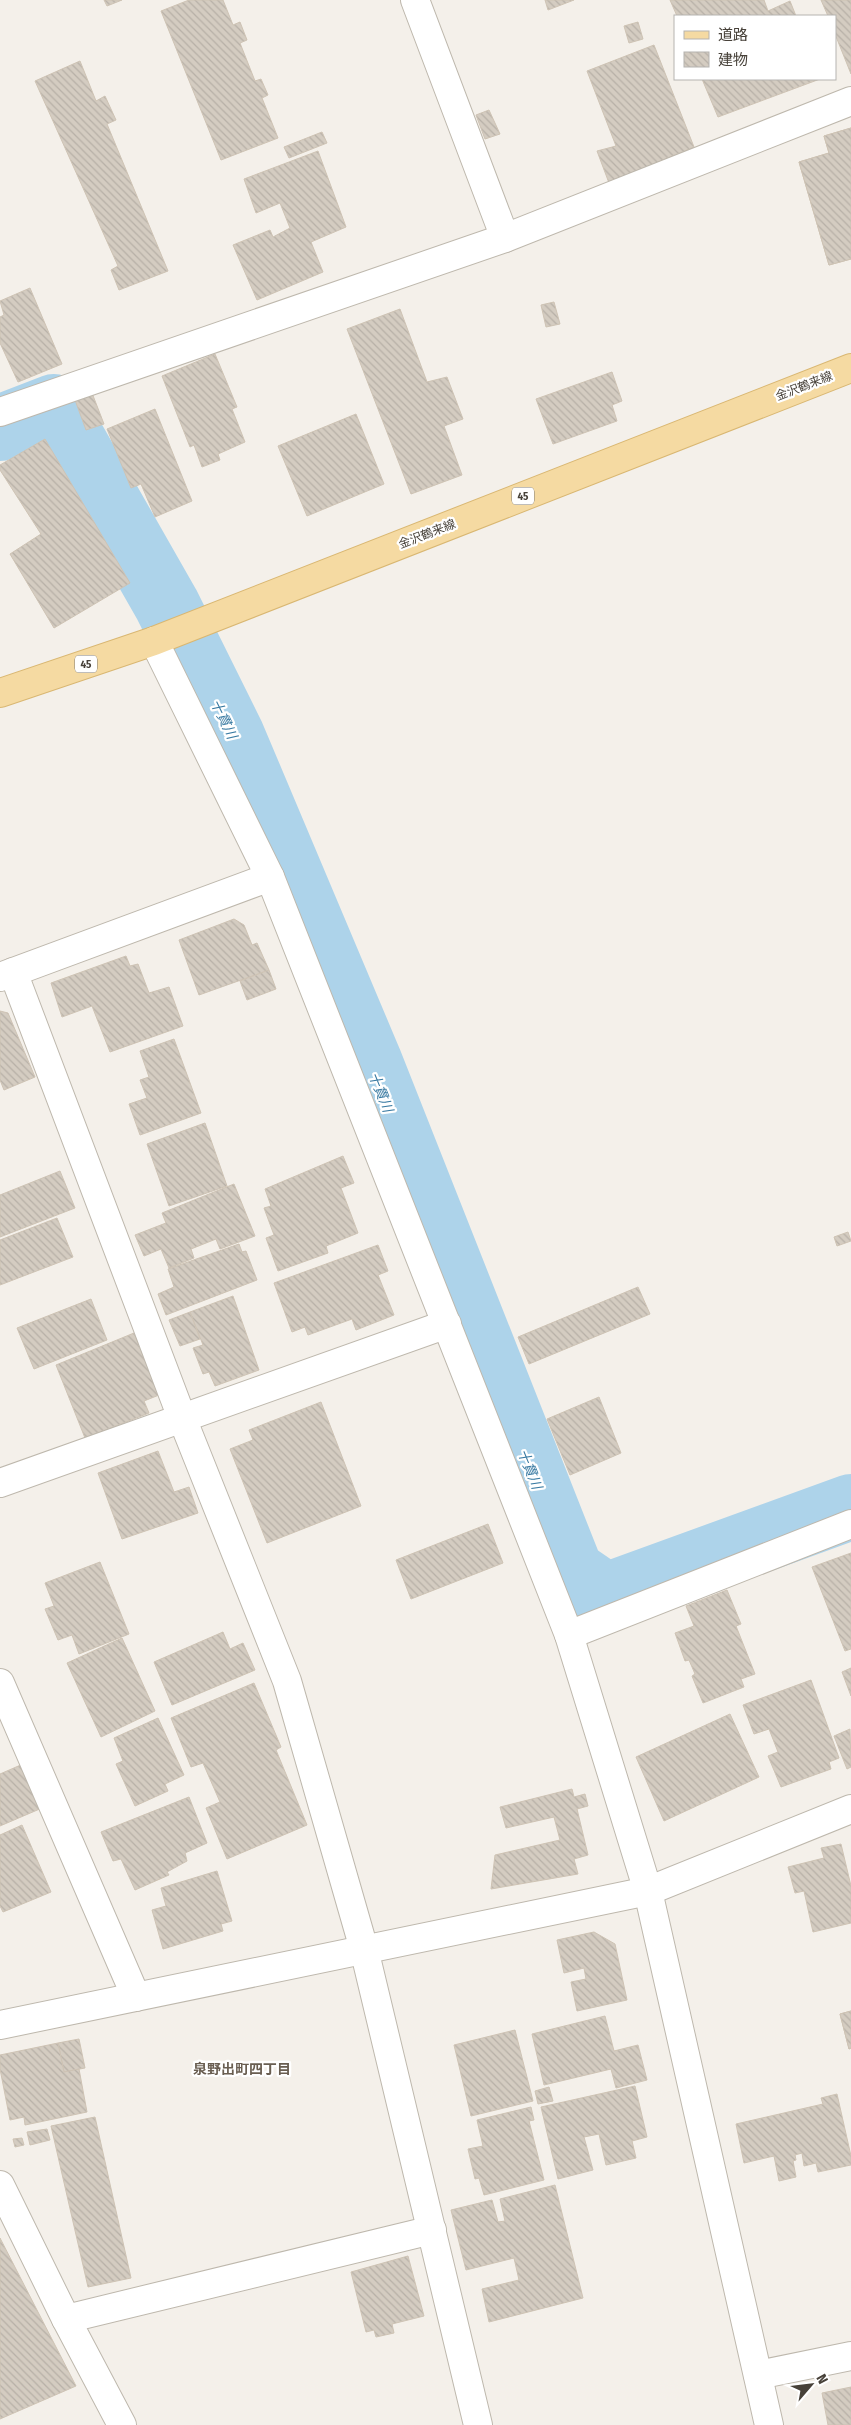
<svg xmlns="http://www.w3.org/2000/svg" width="851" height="2425" font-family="'Fira Sans Condensed','Noto Sans JP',sans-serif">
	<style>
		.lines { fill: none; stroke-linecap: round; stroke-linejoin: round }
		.river { stroke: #add3ea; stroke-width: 66 }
		.building { fill: url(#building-back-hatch); stroke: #cec3b4 }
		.minor-casing { stroke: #beb8ad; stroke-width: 30 }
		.major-casing { stroke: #d9b772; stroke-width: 30 }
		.minor { stroke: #fff; stroke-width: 28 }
		.major { stroke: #f5daa2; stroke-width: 28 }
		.labels { text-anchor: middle; stroke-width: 4.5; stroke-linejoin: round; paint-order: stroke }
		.shield { fill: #fff; stroke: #7e7a74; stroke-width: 1 }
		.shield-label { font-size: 11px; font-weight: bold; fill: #474139 }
		.street-label { font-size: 12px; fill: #474139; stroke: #fff }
		.water-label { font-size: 14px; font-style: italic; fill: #397aa2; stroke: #fff }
		.neighbourhood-label { font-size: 14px; font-weight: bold; fill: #695e51; stroke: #fff }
	</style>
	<defs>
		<pattern id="building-back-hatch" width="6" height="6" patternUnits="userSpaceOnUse" patternTransform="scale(1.25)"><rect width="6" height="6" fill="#d4ccc1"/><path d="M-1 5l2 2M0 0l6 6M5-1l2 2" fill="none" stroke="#b7b0a7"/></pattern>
	</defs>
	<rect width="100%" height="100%" fill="#f4f0ea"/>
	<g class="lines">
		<polyline class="river" points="0,428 54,407 167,605 232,736 369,1061 571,1572 606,1596 851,1507"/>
	</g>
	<g class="building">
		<polygon points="104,0 122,0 107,6"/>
		<polygon points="189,0 223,0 233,25 240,22 247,40 240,43 255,81 261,79 268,95 262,98 278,138 221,160 161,11"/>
		<polygon points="545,0 574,0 548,10"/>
		<polygon points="670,0 764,0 768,11 790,1 796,16 677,16"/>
		<polygon points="821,0 851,0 851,74 835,34 835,16 828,16"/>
		<polygon points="638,22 643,39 629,43 624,26"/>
		<polygon points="654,45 694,147 609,183 597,151 616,146 587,71"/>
		<polygon points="80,61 96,101 105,96 116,120 107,124 168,271 119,290 111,270 118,266 35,81"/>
		<polygon points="702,79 820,79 718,117"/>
		<polygon points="489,110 500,134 485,139 476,115"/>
		<polygon points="851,128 851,259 829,265 799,162 829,153 824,136"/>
		<polygon points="851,128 851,259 829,265 799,162 829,153 824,136"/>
		<polygon points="322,132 327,143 289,158 284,147"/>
		<polygon points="318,151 346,227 311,242 323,272 257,300 233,245 270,230 273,237 290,228 280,203 256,213 244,179"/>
		<polygon points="30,288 62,364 18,382 0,343 0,317 4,315 0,301"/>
		<polygon points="554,302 560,324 546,327 541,305"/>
		<polygon points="400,309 427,382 447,377 463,419 444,426 462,475 411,494 347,329"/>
		<polygon points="215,354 237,407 232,409 245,442 218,454 220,460 202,467 194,445 190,447 162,376"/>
		<polygon points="612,372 622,401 612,405 617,421 553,444 536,399"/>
		<polygon points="92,393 104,424 86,430 75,400"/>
		<polygon points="155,409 192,501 155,517 141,484 131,488 107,429"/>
		<polygon points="356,414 384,484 307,516 278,446"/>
		<polygon points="45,439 130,583 54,628 10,554 41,534 0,470 0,465"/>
		<polygon points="234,919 244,925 252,945 257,943 269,970 199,995 179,940"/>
		<polygon points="126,956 130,966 138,964 149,993 169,987 183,1026 110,1052 92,1006 62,1017 51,983"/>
		<polygon points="269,970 276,989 247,1000 240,981"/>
		<polygon points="0,1011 8,1013 35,1077 4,1090 0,1080"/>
		<polygon points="174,1039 201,1113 140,1135 129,1104 147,1098 140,1080 149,1077 140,1051"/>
		<polygon points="205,1123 227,1186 169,1206 147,1144"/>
		<polygon points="343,1156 354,1183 341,1188 358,1233 326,1246 328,1253 278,1271 266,1238 274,1235 264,1208 271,1206 265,1189"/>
		<polygon points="60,1171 75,1208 0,1237 0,1195"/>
		<polygon points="234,1184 255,1236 220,1249 216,1239 191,1249 194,1258 169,1268 161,1249 144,1256 135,1235 166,1223 162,1213"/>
		<polygon points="57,1218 73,1257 0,1285 0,1240"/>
		<polygon points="848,1232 851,1241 837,1246 834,1237"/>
		<polygon points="239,1244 242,1252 246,1251 257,1280 166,1315 158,1294 174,1287 168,1269"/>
		<polygon points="378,1245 388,1271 378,1275 394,1315 356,1330 352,1319 308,1335 305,1327 292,1332 274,1283"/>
		<polygon points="638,1287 650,1314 529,1364 518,1337"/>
		<polygon points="233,1296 259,1370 215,1386 209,1372 203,1374 193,1348 203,1345 190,1312"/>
		<polygon points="91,1299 107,1340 34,1369 17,1328"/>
		<polygon points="190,1312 200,1339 180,1346 169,1320"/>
		<polygon points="134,1333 159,1395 144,1401 149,1413 85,1438 56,1365"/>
		<polygon points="599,1397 621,1453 570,1475 547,1419"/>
		<polygon points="321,1402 361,1506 267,1543 230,1449 253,1440 249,1430"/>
		<polygon points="158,1451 174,1492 189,1487 198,1513 122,1539 98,1473"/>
		<polygon points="488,1524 503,1563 411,1599 396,1560"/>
		<polygon points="851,1553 851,1649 845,1651 812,1567"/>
		<polygon points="100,1562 129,1634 79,1654 72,1635 58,1640 45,1609 54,1606 45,1583"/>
		<polygon points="727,1590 741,1624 736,1626 755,1674 741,1679 744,1687 703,1703 692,1676 695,1674 689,1660 685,1661 675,1633 694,1626 686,1606"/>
		<polygon points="223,1632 230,1649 243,1643 255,1670 172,1705 154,1662"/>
		<polygon points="122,1638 155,1711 101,1737 67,1663"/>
		<polygon points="851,1668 851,1696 842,1672"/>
		<polygon points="811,1680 839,1758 829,1762 831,1769 781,1787 768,1756 778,1752 769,1729 754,1734 743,1705"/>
		<polygon points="254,1683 281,1747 276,1750 307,1825 227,1859 206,1808 220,1802 203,1763 191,1767 171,1718"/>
		<polygon points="730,1714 759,1777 664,1821 636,1757"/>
		<polygon points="158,1718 184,1775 165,1784 168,1791 135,1806 116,1764 123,1761 114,1738"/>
		<polygon points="850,1729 851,1767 847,1769 834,1736"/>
		<polygon points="23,1764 42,1808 0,1826 0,1774"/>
		<polygon points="572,1789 574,1797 585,1794 588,1806 577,1809 588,1855 574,1859 578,1874 491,1889 495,1855 560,1840 554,1817 506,1828 500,1807"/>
		<polygon points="189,1797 207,1843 185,1853 187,1861 167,1872 169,1875 135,1890 121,1859 113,1861 101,1832"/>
		<polygon points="22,1825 51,1892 3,1912 0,1906 0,1835"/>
		<polygon points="841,1844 851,1886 851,1923 813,1932 804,1891 795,1893 788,1867 824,1858 821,1848"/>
		<polygon points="217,1871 232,1921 221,1924 223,1931 163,1949 152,1910 166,1906 161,1888"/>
		<polygon points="594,1932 615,1944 627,2000 577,2011 571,1982 586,1979 584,1968 564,1973 557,1940"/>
		<polygon points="851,2011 851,2048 849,2049 840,2014"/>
		<polygon points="851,2011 851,2048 849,2049 840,2014"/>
		<polygon points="605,2016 614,2051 638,2045 647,2080 616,2088 611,2069 544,2085 532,2034"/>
		<polygon points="515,2030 533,2101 471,2116 454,2045"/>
		<polygon points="79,2039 85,2068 64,2072 58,2043"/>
		<polygon points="58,2043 64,2072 79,2069 87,2112 25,2125 24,2117 10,2120 0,2069 0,2055"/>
		<polygon points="635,2086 647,2137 632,2141 636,2158 606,2165 599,2134 584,2137 593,2170 558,2179 541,2107"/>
		<polygon points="549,2087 553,2101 538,2104 535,2091"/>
		<polygon points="837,2094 851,2156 851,2165 818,2172 816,2163 804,2166 802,2153 795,2155 796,2160 793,2161 796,2177 779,2181 774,2156 744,2163 736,2124 823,2104 821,2098"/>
		<polygon points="531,2107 534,2120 529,2121 544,2180 484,2195 479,2178 475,2179 468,2149 483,2146 477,2120"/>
		<polygon points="95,2117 131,2278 88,2287 51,2126"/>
		<polygon points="47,2129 50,2140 30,2145 27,2132"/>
		<polygon points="22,2138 24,2145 15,2147 13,2139"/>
		<polygon points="555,2185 583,2298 489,2322 482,2289 519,2280 514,2258 466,2270 451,2210 492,2200 498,2222 505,2221 500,2199"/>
		<polygon points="0,2238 76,2386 0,2419"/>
		<polygon points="408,2256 424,2316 392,2324 394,2333 376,2337 374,2330 366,2332 351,2272"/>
		<polygon points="851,2387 851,2425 828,2425 822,2393"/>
	</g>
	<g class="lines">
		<defs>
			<g id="minor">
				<polyline points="415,0 505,238"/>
				<polyline points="0,412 505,238 851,101"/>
				<polyline points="154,641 270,877 569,1635 648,1891 769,2425"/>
				<polyline points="13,972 182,1418 287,1681 364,1949 478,2425"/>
				<polyline points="0,977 270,877"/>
				<polyline points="0,1483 447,1324"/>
				<polyline points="569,1635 851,1524"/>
				<polyline points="0,1683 136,1997"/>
				<polyline points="0,2025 648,1891 851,1809"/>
				<polyline points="0,2185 66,2319 122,2425"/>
				<polyline points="66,2319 432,2230"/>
				<polyline points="758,2375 851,2356"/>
			</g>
			<polyline id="major" points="0,693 154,641 851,368"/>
		</defs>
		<use href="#minor" class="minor-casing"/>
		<use href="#major" class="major-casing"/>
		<use href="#minor" class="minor"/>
		<use href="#major" class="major"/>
	</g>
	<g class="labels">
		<g class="shield">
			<rect x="512" y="487.5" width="22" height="17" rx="4"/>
			<rect x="75" y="655.5" width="22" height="17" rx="4"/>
		</g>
		<g class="shield-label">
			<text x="523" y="500">45</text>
			<text x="86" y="668">45</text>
		</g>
		<g class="street-label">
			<text transform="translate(804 386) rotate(-21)" y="4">金沢鶴来線</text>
			<text transform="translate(427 534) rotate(-21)" y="4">金沢鶴来線</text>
		</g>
		<g class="water-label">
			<text transform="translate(224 719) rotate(64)" y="5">十貫川</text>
			<text transform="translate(381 1092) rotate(68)" y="5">十貫川</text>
			<text transform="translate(530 1469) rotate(68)" y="5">十貫川</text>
		</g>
		<g class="neighbourhood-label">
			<text x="242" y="2074">泉野出町四丁目</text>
		</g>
	</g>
	<rect x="674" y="15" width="162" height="65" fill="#ffffff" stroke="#b5b3b0"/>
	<rect x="684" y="31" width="25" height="8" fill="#f5daa2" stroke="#b5b3b0"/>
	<text x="718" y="40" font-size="15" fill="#474139">道路</text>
	<rect x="684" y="52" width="25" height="15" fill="url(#building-back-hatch)" stroke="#b5b3b0"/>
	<text x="718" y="65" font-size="15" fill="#474139">建物</text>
	<g transform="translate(811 2385) rotate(62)" stroke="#ffffff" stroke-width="4" paint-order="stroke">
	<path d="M0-4L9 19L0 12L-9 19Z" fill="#474139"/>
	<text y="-8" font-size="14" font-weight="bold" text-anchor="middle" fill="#474139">N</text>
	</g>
</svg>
